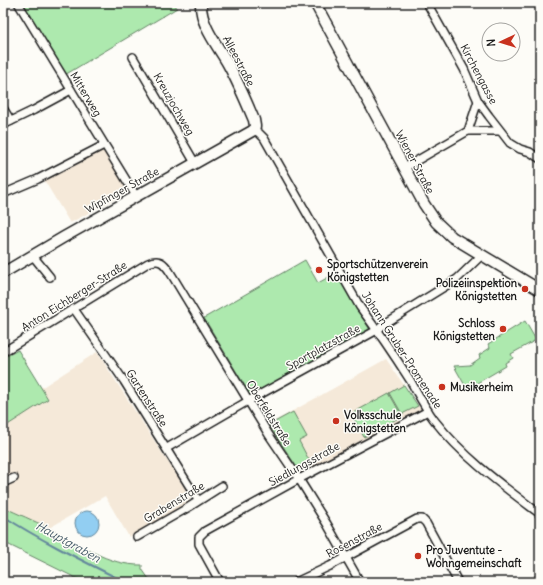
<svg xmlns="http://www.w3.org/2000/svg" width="543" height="585" font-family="Delius,sans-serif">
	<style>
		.built { fill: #f5e9d9 }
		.green { fill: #ade9ae; stroke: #648265 }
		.water { fill: #92cef2; stroke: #63879c }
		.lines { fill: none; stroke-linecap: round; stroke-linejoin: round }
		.stream { stroke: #63879c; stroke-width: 2 }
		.street-casing { stroke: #1c1c1c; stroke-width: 10 }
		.secondary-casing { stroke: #1c1c1c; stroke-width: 13 }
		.street { stroke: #fdfcf7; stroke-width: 7 }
		.secondary { stroke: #fdfcf7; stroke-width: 10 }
		.poi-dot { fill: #c8321e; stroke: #fdfcf7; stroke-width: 1.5 }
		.labels { text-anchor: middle; stroke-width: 3; stroke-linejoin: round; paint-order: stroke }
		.street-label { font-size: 11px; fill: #1c1c1c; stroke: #fdfcf7 }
		.poi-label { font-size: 11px; font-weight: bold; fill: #1c1c1c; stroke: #fdfcf7; text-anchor: start }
		.water-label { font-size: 12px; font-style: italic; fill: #455a67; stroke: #fdfcf7 }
	</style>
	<rect width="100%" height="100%" fill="#fdfcf7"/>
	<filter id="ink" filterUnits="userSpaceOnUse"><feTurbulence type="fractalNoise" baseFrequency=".025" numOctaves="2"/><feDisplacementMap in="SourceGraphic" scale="8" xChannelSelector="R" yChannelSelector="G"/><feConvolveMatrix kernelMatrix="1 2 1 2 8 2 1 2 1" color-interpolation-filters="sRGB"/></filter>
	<g filter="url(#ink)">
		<g class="built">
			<polygon points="101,150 105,151 129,191 70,223 44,180"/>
			<polygon points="97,352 190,496 189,502 129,537 105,496 49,528 3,507 3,428 48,399 41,388"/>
			<polygon points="386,359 422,411 299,479 264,427"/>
		</g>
		<g class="green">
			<polygon points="21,3 174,3 177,8 63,76"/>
			<polygon points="305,260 318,283 336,273 370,330 251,396 204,318"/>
			<polygon points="525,321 536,340 511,354 513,358 505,363 506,366 467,389 454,366 470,365 480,358 479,355 490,348 488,344"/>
			<polygon points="18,350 48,399 3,428 3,358"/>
			<polygon points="404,385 418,406 402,414 390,393"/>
			<polygon points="389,393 402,416 364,437 351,414"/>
			<polygon points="293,412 307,437 299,441 310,462 298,469 269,425"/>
			<path d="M3,507C18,514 33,520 48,528C78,543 108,566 142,565V569L151,582H84L3,542Z"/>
		</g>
		<circle class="water" cx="87" cy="523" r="12"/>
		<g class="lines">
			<path class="stream" d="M3,516C42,541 83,561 125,582"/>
			<defs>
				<g id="street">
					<polyline points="18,3 136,196"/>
					<polyline points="427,3 464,69 478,101 489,116 510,143 520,149 530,152 540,159"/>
					<polyline points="133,57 195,163"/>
					<polyline points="3,108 11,121"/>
					<polyline points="3,125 34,110 71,90"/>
					<path d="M254,130L259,133L264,138L360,307C377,330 394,355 410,380C418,394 425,408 435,421C464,458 503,486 540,514"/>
					<polyline points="468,131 500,131"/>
					<polyline points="404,168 468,131 478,101"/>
					<polyline points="3,194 38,179 104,145"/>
					<polyline points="33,256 50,277"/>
					<polyline points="74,309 124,381 198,500"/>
					<path d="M3,352L148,263C160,258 164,263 170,272L269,435L299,479L327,524L360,582"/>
					<polyline points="167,448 248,401 377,330 381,326 457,279 482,255"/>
					<polyline points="3,483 14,478"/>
					<polyline points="137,537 189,507 222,486"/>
					<polyline points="220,582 199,544 199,537 205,531 299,479 428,411"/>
					<polyline points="296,582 330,566 417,519 422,519 426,523 458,582"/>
					<polyline points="534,582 540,579"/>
				</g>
				<g id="secondary">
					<polyline points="315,3 424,204 436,222 452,237 540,290"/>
					<path d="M3,273L64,237L254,130L255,126L254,120C246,101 238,82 228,64C218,46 200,25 201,3"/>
				</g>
			</defs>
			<use href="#street" class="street-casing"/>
			<use href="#secondary" class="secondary-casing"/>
			<use href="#street" class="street"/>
			<use href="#secondary" class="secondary"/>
		</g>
	</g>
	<g class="poi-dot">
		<circle cx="319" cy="270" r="4"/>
		<circle cx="525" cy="289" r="4"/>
		<circle cx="503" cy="329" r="4"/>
		<circle cx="442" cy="387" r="4"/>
		<circle cx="336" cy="421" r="4"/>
		<circle cx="418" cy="556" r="4"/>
	</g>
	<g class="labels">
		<g class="street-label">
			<text transform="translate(239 61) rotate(62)" y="4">Alleestraße</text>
			<text transform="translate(479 74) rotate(62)" y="4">Kirchengasse</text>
			<text transform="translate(86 94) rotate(59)" y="4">Mitterweg</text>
			<text transform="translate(174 104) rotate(60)" y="4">Kreuzjochweg</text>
			<text transform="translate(415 162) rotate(62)" y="4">Wiener Straße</text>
			<text transform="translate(122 190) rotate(-29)" y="4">Wipfinger Straße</text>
			<text transform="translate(74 296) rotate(-32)" y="4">Anton Eichberger-Straße</text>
			<text transform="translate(323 347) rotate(-29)" y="4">Sportplatzstraße</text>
			<text transform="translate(402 350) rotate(57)" y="4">Johann Gruber-Promenade</text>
			<text transform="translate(147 398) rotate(57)" y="4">Gartenstraße</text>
			<text transform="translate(269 413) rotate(58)" y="4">Oberfeldstraße</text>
			<text transform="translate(304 464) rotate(-29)" y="4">Siedlungsstraße</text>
			<text transform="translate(174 502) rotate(-31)" y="4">Grabenstraße</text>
			<text transform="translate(354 540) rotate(-28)" y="4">Rosenstraße</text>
		</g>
		<g class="poi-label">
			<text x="327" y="268">Sportschützenverein<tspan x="327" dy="13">Königstetten</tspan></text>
			<text x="517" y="287" text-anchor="end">Polizeiinspektion<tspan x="517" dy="13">Königstetten</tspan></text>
			<text x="495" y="327" text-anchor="end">Schloss<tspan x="495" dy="13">Königstetten</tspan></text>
			<text x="450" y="391">Musikerheim</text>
			<text x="344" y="419">Volksschule<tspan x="344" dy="13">Königstetten</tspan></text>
			<text x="426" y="554">Pro Juventute -<tspan x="426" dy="13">Wohngemeinschaft</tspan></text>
		</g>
		<g class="water-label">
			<text transform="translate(68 542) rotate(29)" y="4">Hauptgraben</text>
		</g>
	</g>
	<rect width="543" height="585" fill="none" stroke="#fdfcf7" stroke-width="16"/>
	<rect x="8" y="8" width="527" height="569" fill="none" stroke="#1c1c1c" stroke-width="1.5" filter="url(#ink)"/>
	<g transform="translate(501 42) rotate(266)"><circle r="19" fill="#fdfcf7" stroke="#a3a29f"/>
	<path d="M0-3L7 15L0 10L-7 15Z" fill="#c8321e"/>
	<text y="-6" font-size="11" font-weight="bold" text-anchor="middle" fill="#1c1c1c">N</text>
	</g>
</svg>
